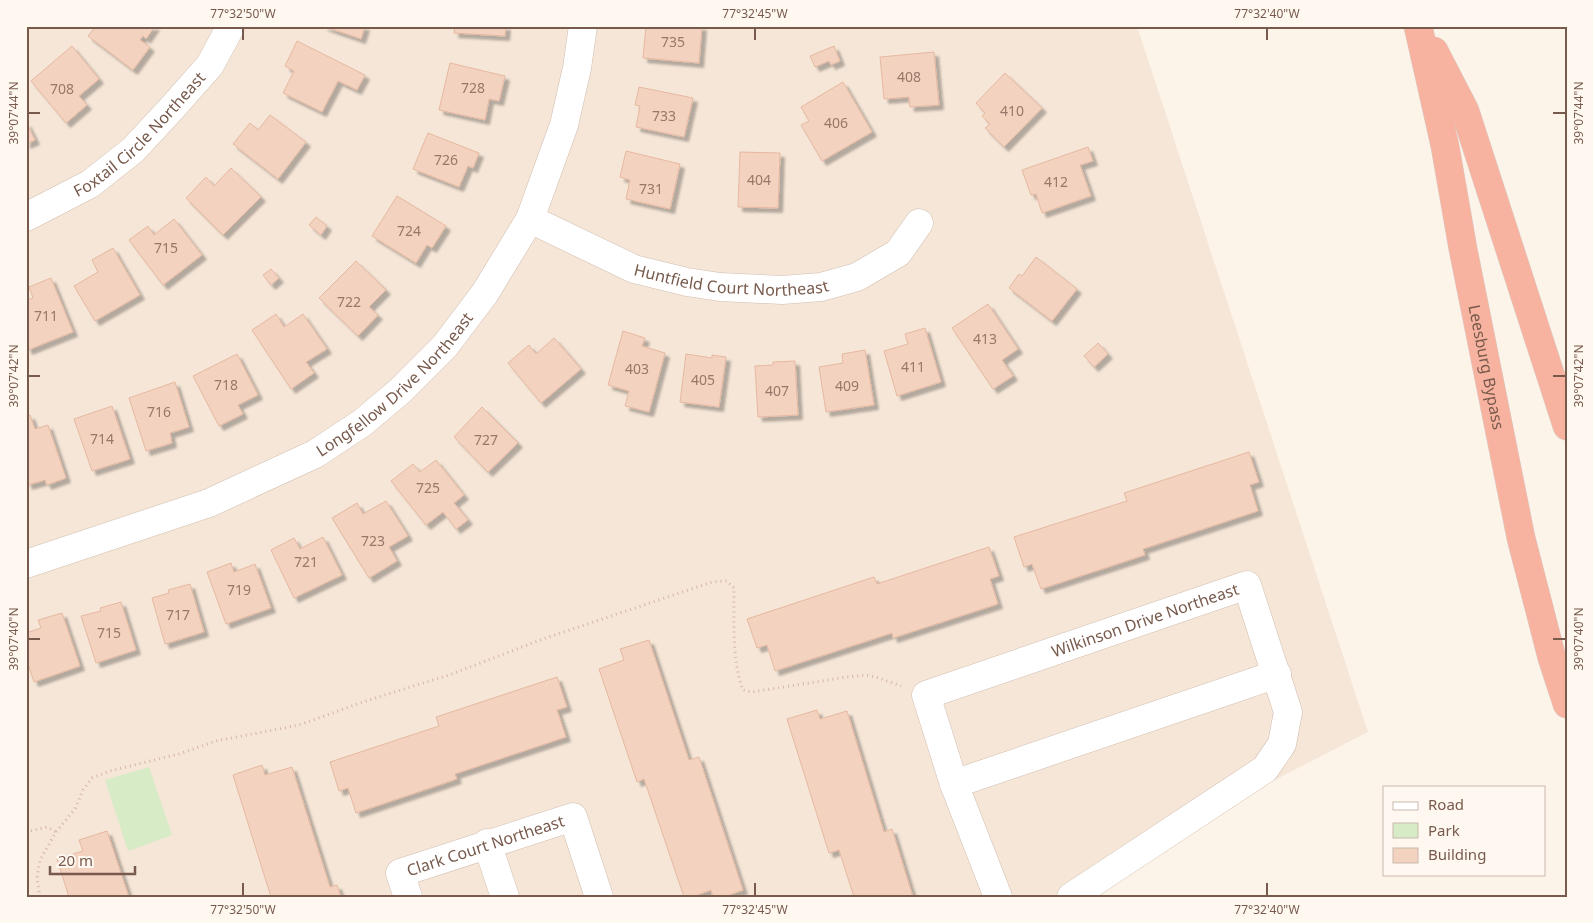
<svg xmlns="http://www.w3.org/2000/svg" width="1593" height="923" font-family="'Noto Sans',sans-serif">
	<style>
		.residential { fill: #f5e6d7 }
		.green { fill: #d7ebc6 }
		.building { fill: #f3d2c0; stroke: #e6b8a0; filter: url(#shadow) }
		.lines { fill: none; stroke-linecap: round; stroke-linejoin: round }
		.minor-casing { stroke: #d2beb0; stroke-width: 29 }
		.highway-casing { stroke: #d9d1cd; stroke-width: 29 }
		.path { stroke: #d8b5a2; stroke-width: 3; stroke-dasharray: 1 4; stroke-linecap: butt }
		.minor { stroke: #fff; stroke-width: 28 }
		.highway { stroke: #f7b3a0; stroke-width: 28 }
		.ticks { fill: none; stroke: #785a4c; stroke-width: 2 }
		.labels { text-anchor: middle; stroke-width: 4; stroke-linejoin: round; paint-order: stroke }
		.number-label { font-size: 14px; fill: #977869 }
		.street-label { font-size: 16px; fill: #785a4c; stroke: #fff8f0 }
		.neatline { fill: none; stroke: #785a4c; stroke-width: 2 }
		.ticks-label { font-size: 12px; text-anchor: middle; fill: #785a4c }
	</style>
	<defs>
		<filter id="shadow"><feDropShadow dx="4.5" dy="4.5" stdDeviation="1" flood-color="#0004"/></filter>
	</defs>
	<rect width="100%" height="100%" fill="#fdf4e9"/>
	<polygon class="residential" points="26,26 1137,26 1368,732 1265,785 1063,897 26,897"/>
	<polygon class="green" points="149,767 172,835 128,851 105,780"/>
	<g class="building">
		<polygon points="96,26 155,26 146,39 143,36 140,40 150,47 133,70 88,36"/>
		<polygon points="323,26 365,26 361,39"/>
		<polygon points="455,26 506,26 505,36 454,33"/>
		<polygon points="646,26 702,26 699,63 643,58"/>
		<polygon points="297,41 365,75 357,90 338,81 322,112 283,93 294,71 285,66"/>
		<polygon points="72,46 99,79 79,96 87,105 66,123 31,81"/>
		<polygon points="834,46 840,61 831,65 829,61 815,67 810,56"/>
		<polygon points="934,52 939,105 910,107 909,97 884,99 880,57"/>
		<polygon points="450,63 505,76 499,101 489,99 485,120 439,110"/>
		<polygon points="1005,73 1042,108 1004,147 985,128 990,124 982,116 985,113 976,103"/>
		<polygon points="843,82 872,132 822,161 801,125 809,121 801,107"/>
		<polygon points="639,87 693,98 684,137 636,127 640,106 635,105"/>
		<polygon points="270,115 306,142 278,179 233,144 250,123 258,130"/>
		<polygon points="26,122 35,140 26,144"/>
		<polygon points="428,133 479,153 473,168 468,166 459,187 413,169"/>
		<polygon points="1088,147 1093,161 1080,165 1091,196 1042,213 1036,194 1031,195 1022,170"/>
		<polygon points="626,151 680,164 670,209 626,199 630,180 620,177"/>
		<polygon points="740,152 780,153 778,208 738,207"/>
		<polygon points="231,168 261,197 223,235 186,198 206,177 214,186"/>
		<polygon points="397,196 446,226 432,248 427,245 416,263 372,236"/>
		<polygon points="316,217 327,226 321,235 309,225"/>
		<polygon points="174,219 202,255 163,285 129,240 148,226 154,235"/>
		<polygon points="113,248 140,295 95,321 74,286 98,272 92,260"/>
		<polygon points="1036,257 1077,289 1052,321 1009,288 1019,274 1022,276"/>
		<polygon points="356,261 386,290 369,307 378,315 358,336 319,298"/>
		<polygon points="271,269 279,278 271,285 263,275"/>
		<polygon points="51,278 73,332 28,350 26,345 26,300 33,298 29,287"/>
		<polygon points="988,304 1018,349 1002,360 1013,376 993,389 952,328"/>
		<polygon points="276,314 284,327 303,314 327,349 306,362 314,373 291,389 252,330"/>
		<polygon points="925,328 941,382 897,396 884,351 908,344 905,334"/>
		<polygon points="623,331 645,338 642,346 665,353 649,412 625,406 629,391 608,385"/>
		<polygon points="554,338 581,369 541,403 508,363 529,345 536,354"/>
		<polygon points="1098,343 1108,354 1094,367 1084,356"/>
		<polygon points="865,350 874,405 826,412 819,367 843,363 842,354"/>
		<polygon points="237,354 258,395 238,405 243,414 219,426 193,376"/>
		<polygon points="686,354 712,358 712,355 726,357 719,407 680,402"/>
		<polygon points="795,361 798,415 758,417 755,366 773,365 773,362"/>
		<polygon points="175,382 189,427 170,433 172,443 146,451 129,398"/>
		<polygon points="112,406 130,459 92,471 74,419"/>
		<polygon points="482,407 518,443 488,472 454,437"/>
		<polygon points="30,415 35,429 48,425 66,478 47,485 45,480 28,485 26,479 26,416"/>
		<polygon points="1249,452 1259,482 1250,485 1258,511 1143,549 1145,555 1041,589 1032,564 1024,567 1014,537 1127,501 1124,493"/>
		<polygon points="436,460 464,495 454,503 468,520 456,529 443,512 426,525 391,481 413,464 420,472"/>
		<polygon points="386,501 408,536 389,547 397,561 369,578 332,518 357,503 363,514"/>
		<polygon points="323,537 342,575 294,598 271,550 294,538 300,549"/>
		<polygon points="989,547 999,576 990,579 998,604 893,638 892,633 775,671 767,645 757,648 747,619 874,577 877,584"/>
		<polygon points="231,563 234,572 255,564 271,608 226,624 207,572"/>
		<polygon points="190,584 204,632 165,644 152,598 169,593 168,590"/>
		<polygon points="121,602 136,650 96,663 81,616 101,611 100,608"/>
		<polygon points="62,613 80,666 34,682 26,658 26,633 41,628 38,620"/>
		<polygon points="649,640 689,760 699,757 743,890 724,897 713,897 711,890 692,897 684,897 644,779 637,782 599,669 624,660 620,649"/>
		<polygon points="557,677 567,707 557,710 566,737 455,774 457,779 356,813 348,788 339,791 330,762 439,726 436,717"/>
		<polygon points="817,710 820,719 847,711 884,832 892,829 913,897 854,897 839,850 829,853 787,719"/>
		<polygon points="262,765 265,775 292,767 330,887 337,885 341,897 271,897 233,775"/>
		<polygon points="107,831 129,897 69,897 57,859 83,851 79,840"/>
	</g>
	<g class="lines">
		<defs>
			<g id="minor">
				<path id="s1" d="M26,217L90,184L133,150L172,108L210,65L231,26"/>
				<path id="s2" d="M530,219L634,269L687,282L720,287L782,290L821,287L857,277L898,253L919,223"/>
				<path id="s3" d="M26,564L209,503L315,454L362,423L400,391L445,346L485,293L530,219L564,125L577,68L583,26"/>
				<polyline points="954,784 1277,674"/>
				<polyline points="487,843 505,897"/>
				<path id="s4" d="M408,897L400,873L573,817L599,897"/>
				<path id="s5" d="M998,897L954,784L926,695L1247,585L1288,712L1282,744L1265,769L1071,897"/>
			</g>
			<g id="highway">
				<path id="s6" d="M1418,26L1445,146L1463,249L1521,538L1552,658L1567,704"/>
				<polyline points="1434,51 1465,111 1567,426"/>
			</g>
		</defs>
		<use href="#minor" class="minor-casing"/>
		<use href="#highway" class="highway-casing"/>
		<g class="path">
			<polyline points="26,832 47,827 56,832"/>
			<path d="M40,897L37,878L40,860L56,832L75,809L83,790L92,778L110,771L179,754L216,741L299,725L369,700L449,675L543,639L712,582L727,581L734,588C734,618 732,663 743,690L752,692L847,677L866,675L876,677L901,686"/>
		</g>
		<use href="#minor" class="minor"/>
		<use href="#highway" class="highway"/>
	</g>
	<path class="ticks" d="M243,28V40M755,28V40M1267,28V40M28,113H40M1553,113H1566M28,376H40M1553,376H1566M28,639H40M1553,639H1566M243,883V896M755,883V896M1267,883V896"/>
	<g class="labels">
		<g class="number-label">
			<text x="673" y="47">735</text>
			<text x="909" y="82">408</text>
			<text x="473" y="93">728</text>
			<text x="62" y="94">708</text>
			<text x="1012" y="116">410</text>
			<text x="664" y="121">733</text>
			<text x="836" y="128">406</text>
			<text x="446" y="165">726</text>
			<text x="759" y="185">404</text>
			<text x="1056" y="187">412</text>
			<text x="651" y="194">731</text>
			<text x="409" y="236">724</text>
			<text x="166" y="253">715</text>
			<text x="349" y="307">722</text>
			<text x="46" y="321">711</text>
			<text x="985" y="344">413</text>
			<text x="913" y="372">411</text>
			<text x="637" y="374">403</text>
			<text x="703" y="385">405</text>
			<text x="226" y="390">718</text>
			<text x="847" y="391">409</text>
			<text x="777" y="396">407</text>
			<text x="159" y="417">716</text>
			<text x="102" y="444">714</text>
			<text x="486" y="445">727</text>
			<text x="428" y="493">725</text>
			<text x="373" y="546">723</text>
			<text x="306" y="567">721</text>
			<text x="239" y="595">719</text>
			<text x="178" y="620">717</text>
			<text x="109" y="638">715</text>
		</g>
		<g class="street-label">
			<text dy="6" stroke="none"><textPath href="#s1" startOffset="142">Foxtail Circle Northeast</textPath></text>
			<text dy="6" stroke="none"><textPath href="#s2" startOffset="214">Huntfield Court Northeast</textPath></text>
			<text dy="6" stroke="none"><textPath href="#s6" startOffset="348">Leesburg Bypass</textPath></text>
			<text dy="6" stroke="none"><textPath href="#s3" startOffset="416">Longfellow Drive Northeast</textPath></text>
			<text dy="6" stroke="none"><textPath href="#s5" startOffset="446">Wilkinson Drive Northeast</textPath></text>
			<text dy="6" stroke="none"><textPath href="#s4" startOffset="115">Clark Court Northeast</textPath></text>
		</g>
	</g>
	<rect width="1593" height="923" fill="none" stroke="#fff8f0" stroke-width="55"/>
	<rect x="1383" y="786" width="162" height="90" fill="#fff8f0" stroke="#c9b9ae"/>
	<rect x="1393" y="802" width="25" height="8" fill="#ffffff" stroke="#c9b9ae"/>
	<text x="1428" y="810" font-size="15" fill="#785a4c">Road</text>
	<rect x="1393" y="823" width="25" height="15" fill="#d7ebc6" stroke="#c9b9ae"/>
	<text x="1428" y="836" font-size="15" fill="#785a4c">Park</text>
	<rect x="1393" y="848" width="25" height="15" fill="#f3d2c0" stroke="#c9b9ae"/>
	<text x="1428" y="860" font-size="15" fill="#785a4c">Building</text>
	<path d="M50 866v8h85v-8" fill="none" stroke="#785a4c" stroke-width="2.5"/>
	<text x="58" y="866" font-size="15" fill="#785a4c" stroke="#fff8f0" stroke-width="4" paint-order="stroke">20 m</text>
	<rect x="28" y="28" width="1538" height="868" class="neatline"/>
	<g class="ticks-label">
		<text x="243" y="18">77°32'50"W</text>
		<text x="755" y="18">77°32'45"W</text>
		<text x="1267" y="18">77°32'40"W</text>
		<text transform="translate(14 113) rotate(-90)" y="4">39°07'44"N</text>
		<text transform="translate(1579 113) rotate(-90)" y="4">39°07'44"N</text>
		<text transform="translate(14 376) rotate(-90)" y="4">39°07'42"N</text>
		<text transform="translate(1579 376) rotate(-90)" y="4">39°07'42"N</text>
		<text transform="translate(14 639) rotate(-90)" y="4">39°07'40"N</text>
		<text transform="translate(1579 639) rotate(-90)" y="4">39°07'40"N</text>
		<text x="243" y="914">77°32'50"W</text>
		<text x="755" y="914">77°32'45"W</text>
		<text x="1267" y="914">77°32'40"W</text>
	</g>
</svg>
